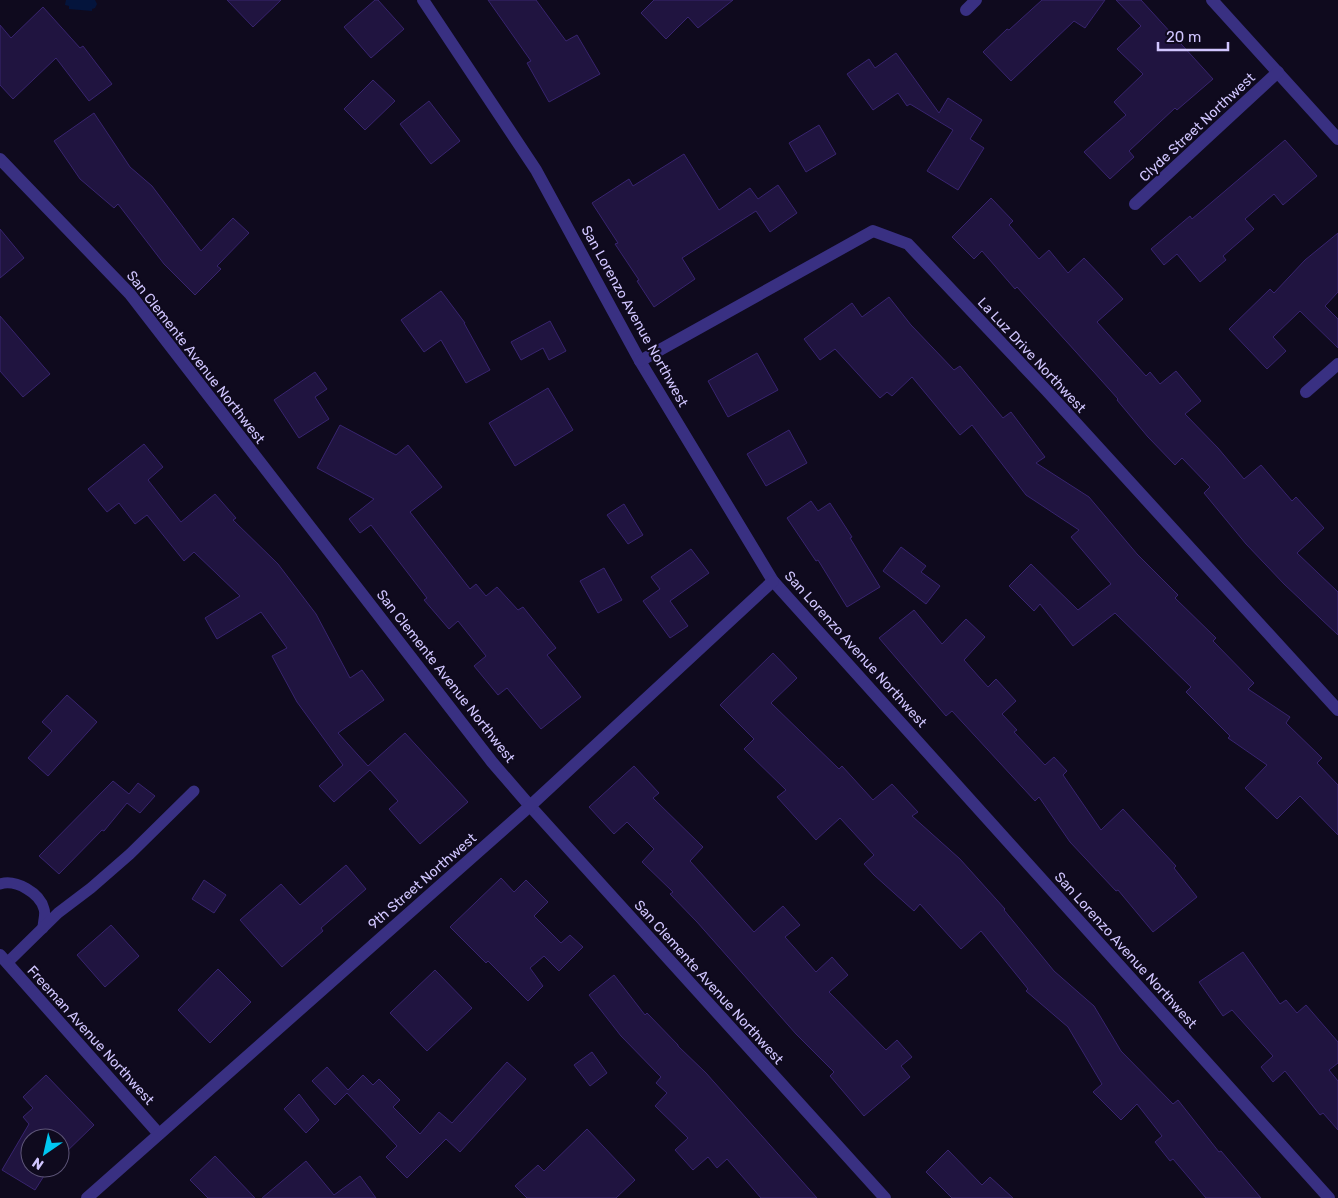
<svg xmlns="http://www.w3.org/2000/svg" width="1338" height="1198" font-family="Rubik,sans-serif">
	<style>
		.water { fill: #04143c }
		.building { fill: #201440; stroke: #38246f }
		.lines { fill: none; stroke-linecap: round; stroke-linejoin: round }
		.service { stroke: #393082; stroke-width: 11 }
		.minor { stroke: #393082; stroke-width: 12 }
		.labels { text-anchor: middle; stroke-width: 4; stroke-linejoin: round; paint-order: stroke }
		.street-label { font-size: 14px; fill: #d1c6ff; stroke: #0f0a1e }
	</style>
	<rect width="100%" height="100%" fill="#0f0a1e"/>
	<polygon class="water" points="66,0 95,0 97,4 95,8 92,9 92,11 69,9 69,6 65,5"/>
	<g class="building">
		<polygon points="227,0 281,0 253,27"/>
		<polygon points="375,0 378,0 404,29 371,58 344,27"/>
		<polygon points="488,0 536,0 566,41 577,35 600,74 549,102 527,63 531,61"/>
		<polygon points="654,0 733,0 698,28 688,17 666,39 641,13"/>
		<polygon points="1042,0 1105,0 1085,28 1074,21 1011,81 983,52 1007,29 1009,30"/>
		<polygon points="1116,0 1141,0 1213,79 1177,110 1175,108 1129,151 1134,157 1110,179 1084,152 1126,115 1114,102 1143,74 1117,49 1141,26"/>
		<polygon points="43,7 80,48 83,46 112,84 89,101 56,58 13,99 0,85 0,25 11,38"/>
		<polygon points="896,53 939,113 948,98 982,120 970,139 984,148 958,190 927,171 953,130 910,104 907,106 898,93 873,110 847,74 869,59 875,68"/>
		<polygon points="373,80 395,101 365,130 344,109"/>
		<polygon points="429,101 460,141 431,164 400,124"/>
		<polygon points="94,113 130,167 152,186 201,251 233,218 249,233 217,266 221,269 195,295 164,264 118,204 114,208 80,179 54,141"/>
		<polygon points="819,125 836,154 806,172 789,143"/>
		<polygon points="1285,140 1317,176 1283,205 1274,194 1245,219 1254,229 1223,256 1226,260 1200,282 1177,254 1164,265 1151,249 1190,216 1192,219"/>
		<polygon points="684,154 719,210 750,188 758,199 778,185 797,213 770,232 756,211 682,258 695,279 654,307 637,281 639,280 615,244 618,243 592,203 629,179 633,186"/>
		<polygon points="991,198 1013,221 1009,225 1039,259 1049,250 1068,273 1084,258 1123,299 1097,322 1146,376 1150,372 1160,384 1176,371 1201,401 1185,414 1218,448 1244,479 1261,465 1292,501 1296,497 1324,528 1297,553 1338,592 1338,635 1284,584 1246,544 1204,493 1210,487 1182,458 1175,465 1148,437 1117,400 1118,399 1076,352 1017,287 1015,289 982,251 974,259 952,237"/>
		<polygon points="0,229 24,258 0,278"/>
		<polygon points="1338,233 1338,292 1325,306 1338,319 1338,348 1300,311 1273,337 1286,351 1267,369 1229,329 1270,289 1274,293 1305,260"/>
		<polygon points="441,291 465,323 464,323 490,370 466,383 441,340 424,352 401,320"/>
		<polygon points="889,297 911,325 954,370 960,366 1003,418 1011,412 1045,457 1036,463 1089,497 1137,554 1178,595 1175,598 1216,638 1213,641 1254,683 1248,689 1290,717 1286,723 1322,758 1317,763 1338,785 1338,835 1300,796 1277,819 1245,788 1267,765 1228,738 1230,736 1186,692 1191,687 1115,613 1073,646 1040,604 1034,611 1009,586 1031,564 1078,610 1111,584 1071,537 1079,530 1026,495 972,425 960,435 912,377 892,396 887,392 880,398 835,349 820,360 804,339 852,303 862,317"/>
		<polygon points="0,316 50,374 23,397 0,371"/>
		<polygon points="550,321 566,351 549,360 543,348 521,360 511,342"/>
		<polygon points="757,353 778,390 728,417 708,381"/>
		<polygon points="315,372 327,389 315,397 329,419 299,438 274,400"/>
		<polygon points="548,388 573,430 515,466 489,423"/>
		<polygon points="340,425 396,455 408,445 442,487 410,512 470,589 476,584 486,596 497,587 518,610 523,607 556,648 547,655 581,697 541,729 507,688 498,695 474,666 486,656 458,621 449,629 424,600 427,598 371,525 360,533 349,519 374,499 317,468"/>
		<polygon points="789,430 807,463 766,486 747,454"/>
		<polygon points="144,444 163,467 148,480 181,522 215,494 236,518 233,520 278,564 316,614 350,678 362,670 384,700 338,733 368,766 405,733 468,802 420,844 389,809 398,801 370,770 334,802 319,786 343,765 297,702 272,656 287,648 261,612 217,639 205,618 240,596 194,552 184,561 147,515 135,524 119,503 107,512 88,489"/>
		<polygon points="811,501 818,511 830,503 852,537 850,538 880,587 847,607 818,560 816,561 787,518"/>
		<polygon points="624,504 643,535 628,544 607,515"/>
		<polygon points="901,547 926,566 921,572 940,586 926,604 883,571"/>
		<polygon points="691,549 709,573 670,601 688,626 670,638 643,601 660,589 651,577"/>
		<polygon points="604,568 622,600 598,613 580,581"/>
		<polygon points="914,610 942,644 966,619 985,637 964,660 988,687 996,679 1016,701 1002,714 1017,730 1014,732 1045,765 1054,757 1067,771 1063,775 1101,830 1123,809 1176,866 1174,868 1197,897 1153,932 1118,890 1116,891 1070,842 1039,797 1035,801 952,711 946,716 879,638"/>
		<polygon points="773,653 797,678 771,703 839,769 842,766 873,800 892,784 918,812 912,816 960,859 1005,909 1004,910 1054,971 1094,1006 1121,1051 1173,1104 1178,1100 1219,1152 1221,1151 1261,1198 1206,1198 1173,1159 1170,1161 1155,1142 1162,1136 1137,1104 1121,1120 1093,1092 1102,1084 1068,1027 1026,991 1028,989 981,931 961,949 920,904 914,911 874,875 864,864 874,855 840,818 816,840 777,797 786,790 744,749 754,739 720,705"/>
		<polygon points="67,695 97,722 48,776 28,758 52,731 42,722"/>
		<polygon points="634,766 659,793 653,798 703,847 690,861 754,932 783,906 800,925 785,937 816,972 832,957 848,975 829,992 886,1050 897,1040 912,1057 901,1066 910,1077 864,1116 830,1076 834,1072 796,1034 697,922 670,894 673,892 642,862 654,849 627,822 614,834 589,807"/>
		<polygon points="113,781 129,794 138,783 155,796 140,813 127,803 104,831 102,830 59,874 39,856"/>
		<polygon points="346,865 366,889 321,928 323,931 282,967 240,920 281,884 300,905"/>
		<polygon points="501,878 514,892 526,880 548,902 534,916 561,943 570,935 583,947 559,971 544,956 530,968 543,986 528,1001 488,961 486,963 450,927"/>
		<polygon points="204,880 226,895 214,913 192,899"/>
		<polygon points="111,925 139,956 105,987 77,955"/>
		<polygon points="1243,952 1280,1004 1286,1000 1297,1013 1306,1005 1338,1042 1338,1063 1329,1070 1338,1081 1338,1130 1323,1113 1320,1115 1285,1071 1273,1082 1261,1067 1273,1056 1232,1010 1223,1016 1199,982"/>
		<polygon points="218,969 251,1002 210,1043 178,1010"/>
		<polygon points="435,970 472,1008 427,1051 390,1013"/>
		<polygon points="614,975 645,1015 647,1013 678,1045 678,1046 706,1073 817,1198 761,1198 727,1159 717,1168 708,1157 693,1170 675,1150 688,1138 655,1106 667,1093 656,1083 661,1077 621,1036 589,995"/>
		<polygon points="592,1052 607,1073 590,1086 574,1065"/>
		<polygon points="507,1062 526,1079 460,1152 446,1139 407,1178 386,1157 397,1146 347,1093 335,1105 312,1081 327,1067 348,1090 363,1075 373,1085 379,1079 400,1100 393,1107 420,1134 439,1112 452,1123"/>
		<polygon points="46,1075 94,1125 60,1158 60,1138 30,1138 30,1168 49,1168 35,1190 2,1170 29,1124 23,1117 33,1108 23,1097"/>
		<polygon points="299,1094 319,1120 306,1133 284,1109"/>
		<polygon points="587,1129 635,1180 616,1198 527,1198 515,1186 538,1165 544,1171"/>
		<polygon points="948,1150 982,1185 990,1177 1013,1198 952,1198 926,1172"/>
		<polygon points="215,1156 255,1198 208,1198 190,1180"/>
		<polygon points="306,1161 334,1195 360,1176 376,1198 262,1198"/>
	</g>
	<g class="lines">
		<g class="service">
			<path d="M0,884C16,879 40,893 44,909C46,914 43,922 43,928"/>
			<polyline points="7,963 58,913 91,888 130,854 194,791"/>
		</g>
		<g class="minor">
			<polyline points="423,0 536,170 640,361 773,581 1329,1198"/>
			<polyline points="1212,0 1338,139"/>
			<polyline points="966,10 976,0"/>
			<polyline points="0,159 130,294 492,762 530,806 885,1198"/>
			<polyline points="1135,204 1278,72"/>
			<polyline points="640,361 873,231 908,244 1046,390 1338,710"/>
			<polyline points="1306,392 1338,364"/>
			<polyline points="0,955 159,1134"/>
			<polyline points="87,1198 530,806 773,581"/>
		</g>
	</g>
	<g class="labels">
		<g class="street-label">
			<text transform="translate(1197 127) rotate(-43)" y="5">Clyde Street Northwest</text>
			<text transform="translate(635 316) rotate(61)" y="5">San Lorenzo Avenue Northwest</text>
			<text transform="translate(1032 355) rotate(47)" y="5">La Luz Drive Northwest</text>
			<text transform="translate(196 357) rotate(52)" y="5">San Clemente Avenue Northwest</text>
			<text transform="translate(856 649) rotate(48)" y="5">San Lorenzo Avenue Northwest</text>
			<text transform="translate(446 676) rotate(52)" y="5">San Clemente Avenue Northwest</text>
			<text transform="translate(422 881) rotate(-41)" y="5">9th Street Northwest</text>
			<text transform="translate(1126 950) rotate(48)" y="5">San Lorenzo Avenue Northwest</text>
			<text transform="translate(709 982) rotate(48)" y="5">San Clemente Avenue Northwest</text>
			<text transform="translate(91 1035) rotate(48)" y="5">Freeman Avenue Northwest</text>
		</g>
	</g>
	<g transform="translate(45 1153) rotate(214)"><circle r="24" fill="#0f0a1e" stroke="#5d5578"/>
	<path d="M0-4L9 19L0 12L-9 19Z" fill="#00c7f1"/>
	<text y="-8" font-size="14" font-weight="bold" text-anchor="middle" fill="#d1c6ff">N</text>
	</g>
	<path d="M1158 42v8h70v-8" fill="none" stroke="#d1c6ff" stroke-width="2.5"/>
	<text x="1166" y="42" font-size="15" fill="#d1c6ff" stroke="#0f0a1e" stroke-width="4" paint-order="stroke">20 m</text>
</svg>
